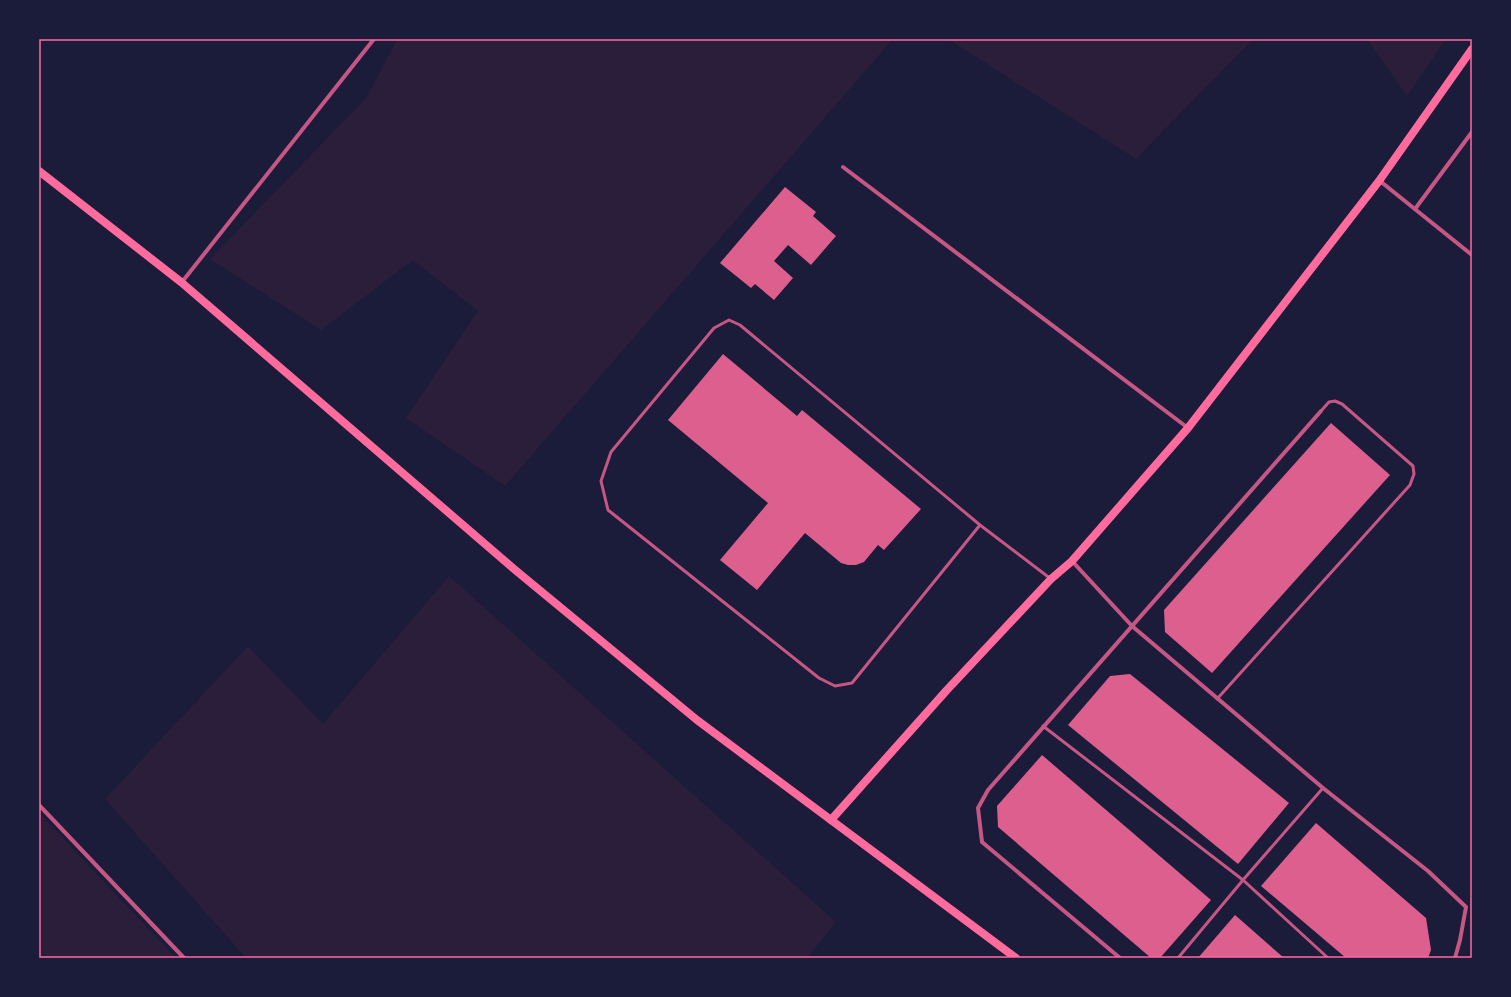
<svg xmlns="http://www.w3.org/2000/svg" width="1511" height="997" font-family="Roboto,sans-serif">
	<style>
		.green { fill: #2a1e3b }
		.building { fill: #dd5f8e }
		.lines { fill: none; stroke-linecap: round; stroke-linejoin: round }
		.service { stroke: #c65784; stroke-width: 3 }
		.minor { stroke: #c65784; stroke-width: 4 }
		.secondary { stroke: #ff6b9d; stroke-width: 8 }
		.neatline { fill: none; stroke: #ff6b9d; stroke-width: 1.5 }
	</style>
	<rect width="100%" height="100%" fill="#1b1b3a"/>
	<g class="green">
		<polygon points="397,39 893,39 505,486 406,418 478,311 413,260 321,330 210,259 367,97"/>
		<polygon points="948,39 1253,39 1136,159"/>
		<polygon points="1367,39 1446,39 1407,96"/>
		<polygon points="449,576 836,922 807,958 246,958 105,799 248,646 323,724"/>
		<polygon points="39,813 176,958 39,958"/>
	</g>
	<g class="building">
		<polygon points="785,187 816,212 813,216 836,236 811,265 788,245 774,261 793,278 774,300 755,284 751,288 720,263"/>
		<polygon points="723,354 797,416 802,410 921,509 884,550 878,545 864,562 856,565 848,565 841,563 805,533 757,590 720,560 768,503 668,420"/>
		<polygon points="1331,423 1390,475 1212,673 1165,632 1164,610"/>
		<polygon points="1130,674 1289,803 1238,864 1068,725 1110,676"/>
		<polygon points="1042,755 1211,900 1160,958 1151,958 998,827 997,806"/>
		<polygon points="1316,823 1426,918 1431,950 1428,958 1346,958 1261,886"/>
		<polygon points="1235,915 1251,929 1284,958 1198,958"/>
	</g>
	<g class="lines">
		<g class="service">
			<polyline points="980,525 852,683 835,686 819,678 608,510 601,481 611,452 714,328 729,320 740,325 980,525 1051,579"/>
			<polyline points="1217,699 1410,485 1414,474 1413,466 1342,404 1335,401 1329,402 1321,411"/>
			<polyline points="1043,726 1243,880 1328,958"/>
			<polyline points="1178,958 1243,880 1323,788"/>
		</g>
		<g class="minor">
			<polyline points="843,167 1188,428"/>
			<polyline points="1380,181 1472,255"/>
			<polyline points="1415,209 1472,132"/>
			<polyline points="182,282 374,39"/>
			<polyline points="1072,561 1132,626 1323,788 1428,871 1466,907 1460,940 1455,958"/>
			<polyline points="39,805 184,958"/>
			<polyline points="1120,958 982,842 978,808 988,790 1321,411"/>
		</g>
		<g class="secondary">
			<polyline points="39,171 181,282 514,569 697,720 1016,958"/>
			<polyline points="831,820 946,691 1051,579 1072,561 1188,428 1379,181 1472,49"/>
		</g>
	</g>
	<rect width="1511" height="997" fill="none" stroke="#1b1b3a" stroke-width="80"/>
	<rect x="40" y="40" width="1431" height="917" class="neatline"/>
</svg>
